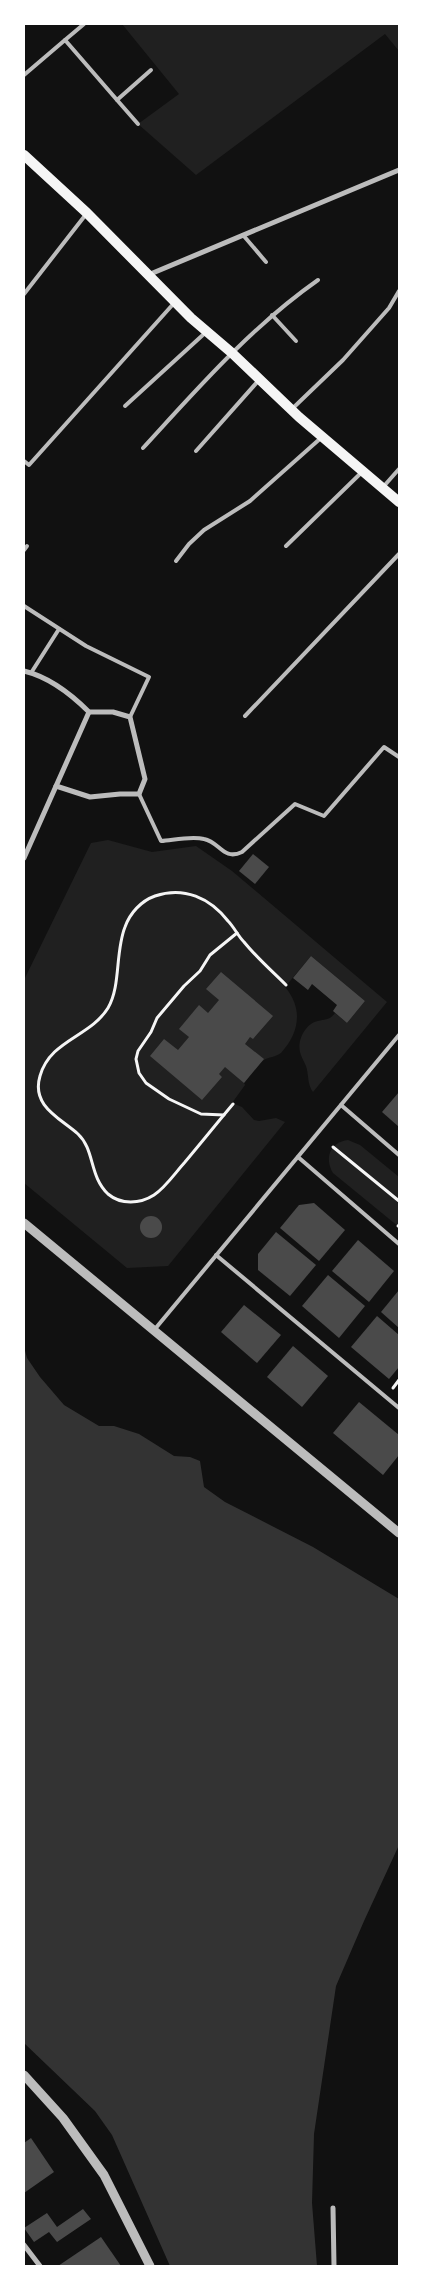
<svg xmlns="http://www.w3.org/2000/svg" width="423" height="2290" font-family="'Asap Condensed',sans-serif">
	<style>
		.green { fill: #202020 }
		.water { fill: #333 }
		.building { fill: #4a4a4a }
		.lines { fill: none; stroke-linecap: round; stroke-linejoin: round }
		.path { stroke: #f5f5f5; stroke-width: 3 }
		.service { stroke: #bcbcbc; stroke-width: 4 }
		.minor { stroke: #bcbcbc; stroke-width: 5 }
		.tertiary { stroke: #bcbcbc; stroke-width: 9 }
		.secondary { stroke: #f5f5f5; stroke-width: 10 }
	</style>
	<rect width="100%" height="100%" fill="#111"/>
	<g class="green">
		<polygon points="122,24 399,24 399,51 385,34 196,175 138,124 179,94"/>
		<path d="M108,840L152,852L196,846L232,871L387,1002L313,1092C307,1084 309,1075 306,1066C304,1061 301,1057 300,1052C297,1040 306,1023 318,1021C326,1019 330,1020 335,1013L347,1023L365,1001L311,956L285,987C303,1008 300,1032 281,1053C276,1057 268,1057 264,1060C256,1065 250,1076 244,1083L245,1085L232,1103L242,1107L254,1120L259,1121L276,1118L285,1122L168,1266L127,1268L24,1183V980L91,843Z"/>
		<path d="M348,1140L360,1145L399,1177V1227L333,1173C324,1158 330,1142 348,1140Z"/>
	</g>
	<polygon class="water" points="24,1347 27,1358 40,1377 64,1405 99,1426 114,1426 139,1434 174,1456 190,1457 200,1461 204,1487 225,1502 313,1547 399,1599 399,1845 364,1921 336,1986 314,2134 312,2203 317,2266 170,2266 112,2135 95,2111 24,2043"/>
	<g class="building">
		<polygon points="253,854 269,867 255,884 239,871"/>
		<polygon points="311,956 365,1001 347,1023 333,1011 337,1005 312,984 308,990 293,978"/>
		<polygon points="221,972 273,1016 253,1039 250,1037 245,1044 264,1059 244,1083 225,1067 219,1074 222,1077 202,1100 150,1056 164,1039 178,1050 189,1037 179,1029 199,1005 208,1013 219,1000 206,989"/>
		<polygon points="399,1092 399,1127 382,1112"/>
		<polygon points="314,1203 345,1230 319,1261 280,1228 299,1205"/>
		<circle cx="151" cy="1227" r="11"/>
		<polygon points="276,1232 316,1265 290,1296 258,1270 258,1254"/>
		<polygon points="358,1240 394,1271 369,1302 332,1271"/>
		<polygon points="328,1275 365,1306 339,1338 302,1306"/>
		<polygon points="399,1290 399,1328 381,1312"/>
		<polygon points="244,1305 281,1335 257,1363 221,1332"/>
		<polygon points="377,1316 399,1335 399,1367 389,1379 351,1347"/>
		<polygon points="293,1346 328,1376 302,1407 267,1377"/>
		<polygon points="359,1402 399,1435 399,1455 383,1475 333,1433"/>
		<polygon points="31,2138 54,2172 24,2193 24,2143"/>
		<polygon points="83,2209 91,2219 57,2242 49,2232 34,2242 24,2228 47,2213 57,2227"/>
		<polygon points="101,2237 121,2266 58,2266"/>
	</g>
	<g class="lines">
		<g class="path">
			<path d="M233,1104C217,1123 201,1143 185,1162C175,1173 166,1187 154,1195C140,1204 121,1205 108,1194C89,1176 95,1150 78,1134C60,1118 31,1106 40,1076C50,1040 90,1037 108,1008C121,986 115,952 125,927C130,913 141,901 155,896C184,886 210,898 228,921C234,927 238,936 244,942C257,958 272,971 286,985"/>
			<polyline points="224,1115 201,1114 169,1099 146,1083 139,1073 136,1059 138,1051 151,1032 157,1018 184,986 200,971 210,955 237,933"/>
			<polyline points="333,1147 399,1201"/>
			<polyline points="398,1226 399,1225"/>
			<polyline points="393,1388 399,1380"/>
		</g>
		<g class="service">
			<polyline points="65,40 84,24"/>
			<polyline points="24,75 65,40 117,100 151,70"/>
			<polyline points="117,100 138,124"/>
			<polyline points="243,235 266,262"/>
			<polyline points="24,294 87,213"/>
			<polyline points="272,315 296,341"/>
			<polyline points="125,406 205,333"/>
			<polyline points="293,408 343,360 389,308 399,291"/>
			<path d="M143,448C198,388 251,327 318,280"/>
			<polyline points="196,451 259,380"/>
			<polyline points="24,461 29,465 175,302"/>
			<polyline points="384,486 399,469"/>
			<polyline points="286,546 362,472"/>
			<polyline points="24,550 27,546"/>
			<polyline points="176,561 189,544 204,530 250,501 322,437"/>
			<polyline points="24,606 86,646 149,677 130,717"/>
			<polyline points="31,673 59,629"/>
			<polyline points="245,716 399,554"/>
			<path d="M139,794L161,841C174,840 191,836 204,839C220,842 223,861 242,852L295,804L324,816L384,747L399,757"/>
			<polyline points="341,1105 399,1155"/>
			<polyline points="298,1157 399,1244"/>
			<polyline points="216,1255 399,1408"/>
			<polyline points="155,1329 399,1035"/>
		</g>
		<g class="minor">
			<polyline points="148,275 399,170"/>
			<path d="M24,671C49,677 71,694 89,712H113L130,717L145,779L139,794H120L90,797L56,786"/>
			<polyline points="24,858 89,712"/>
			<polyline points="333,2208 334,2266"/>
			<polyline points="24,2245 40,2266"/>
		</g>
		<g class="tertiary">
			<polyline points="24,1223 399,1533"/>
			<polyline points="24,2075 63,2118 104,2175 150,2266"/>
		</g>
		<polyline class="secondary" points="24,155 87,213 191,318 232,353 299,417 399,502"/>
	</g>
	<rect width="423" height="2290" fill="none" stroke="#ffffff" stroke-width="50"/>
</svg>
